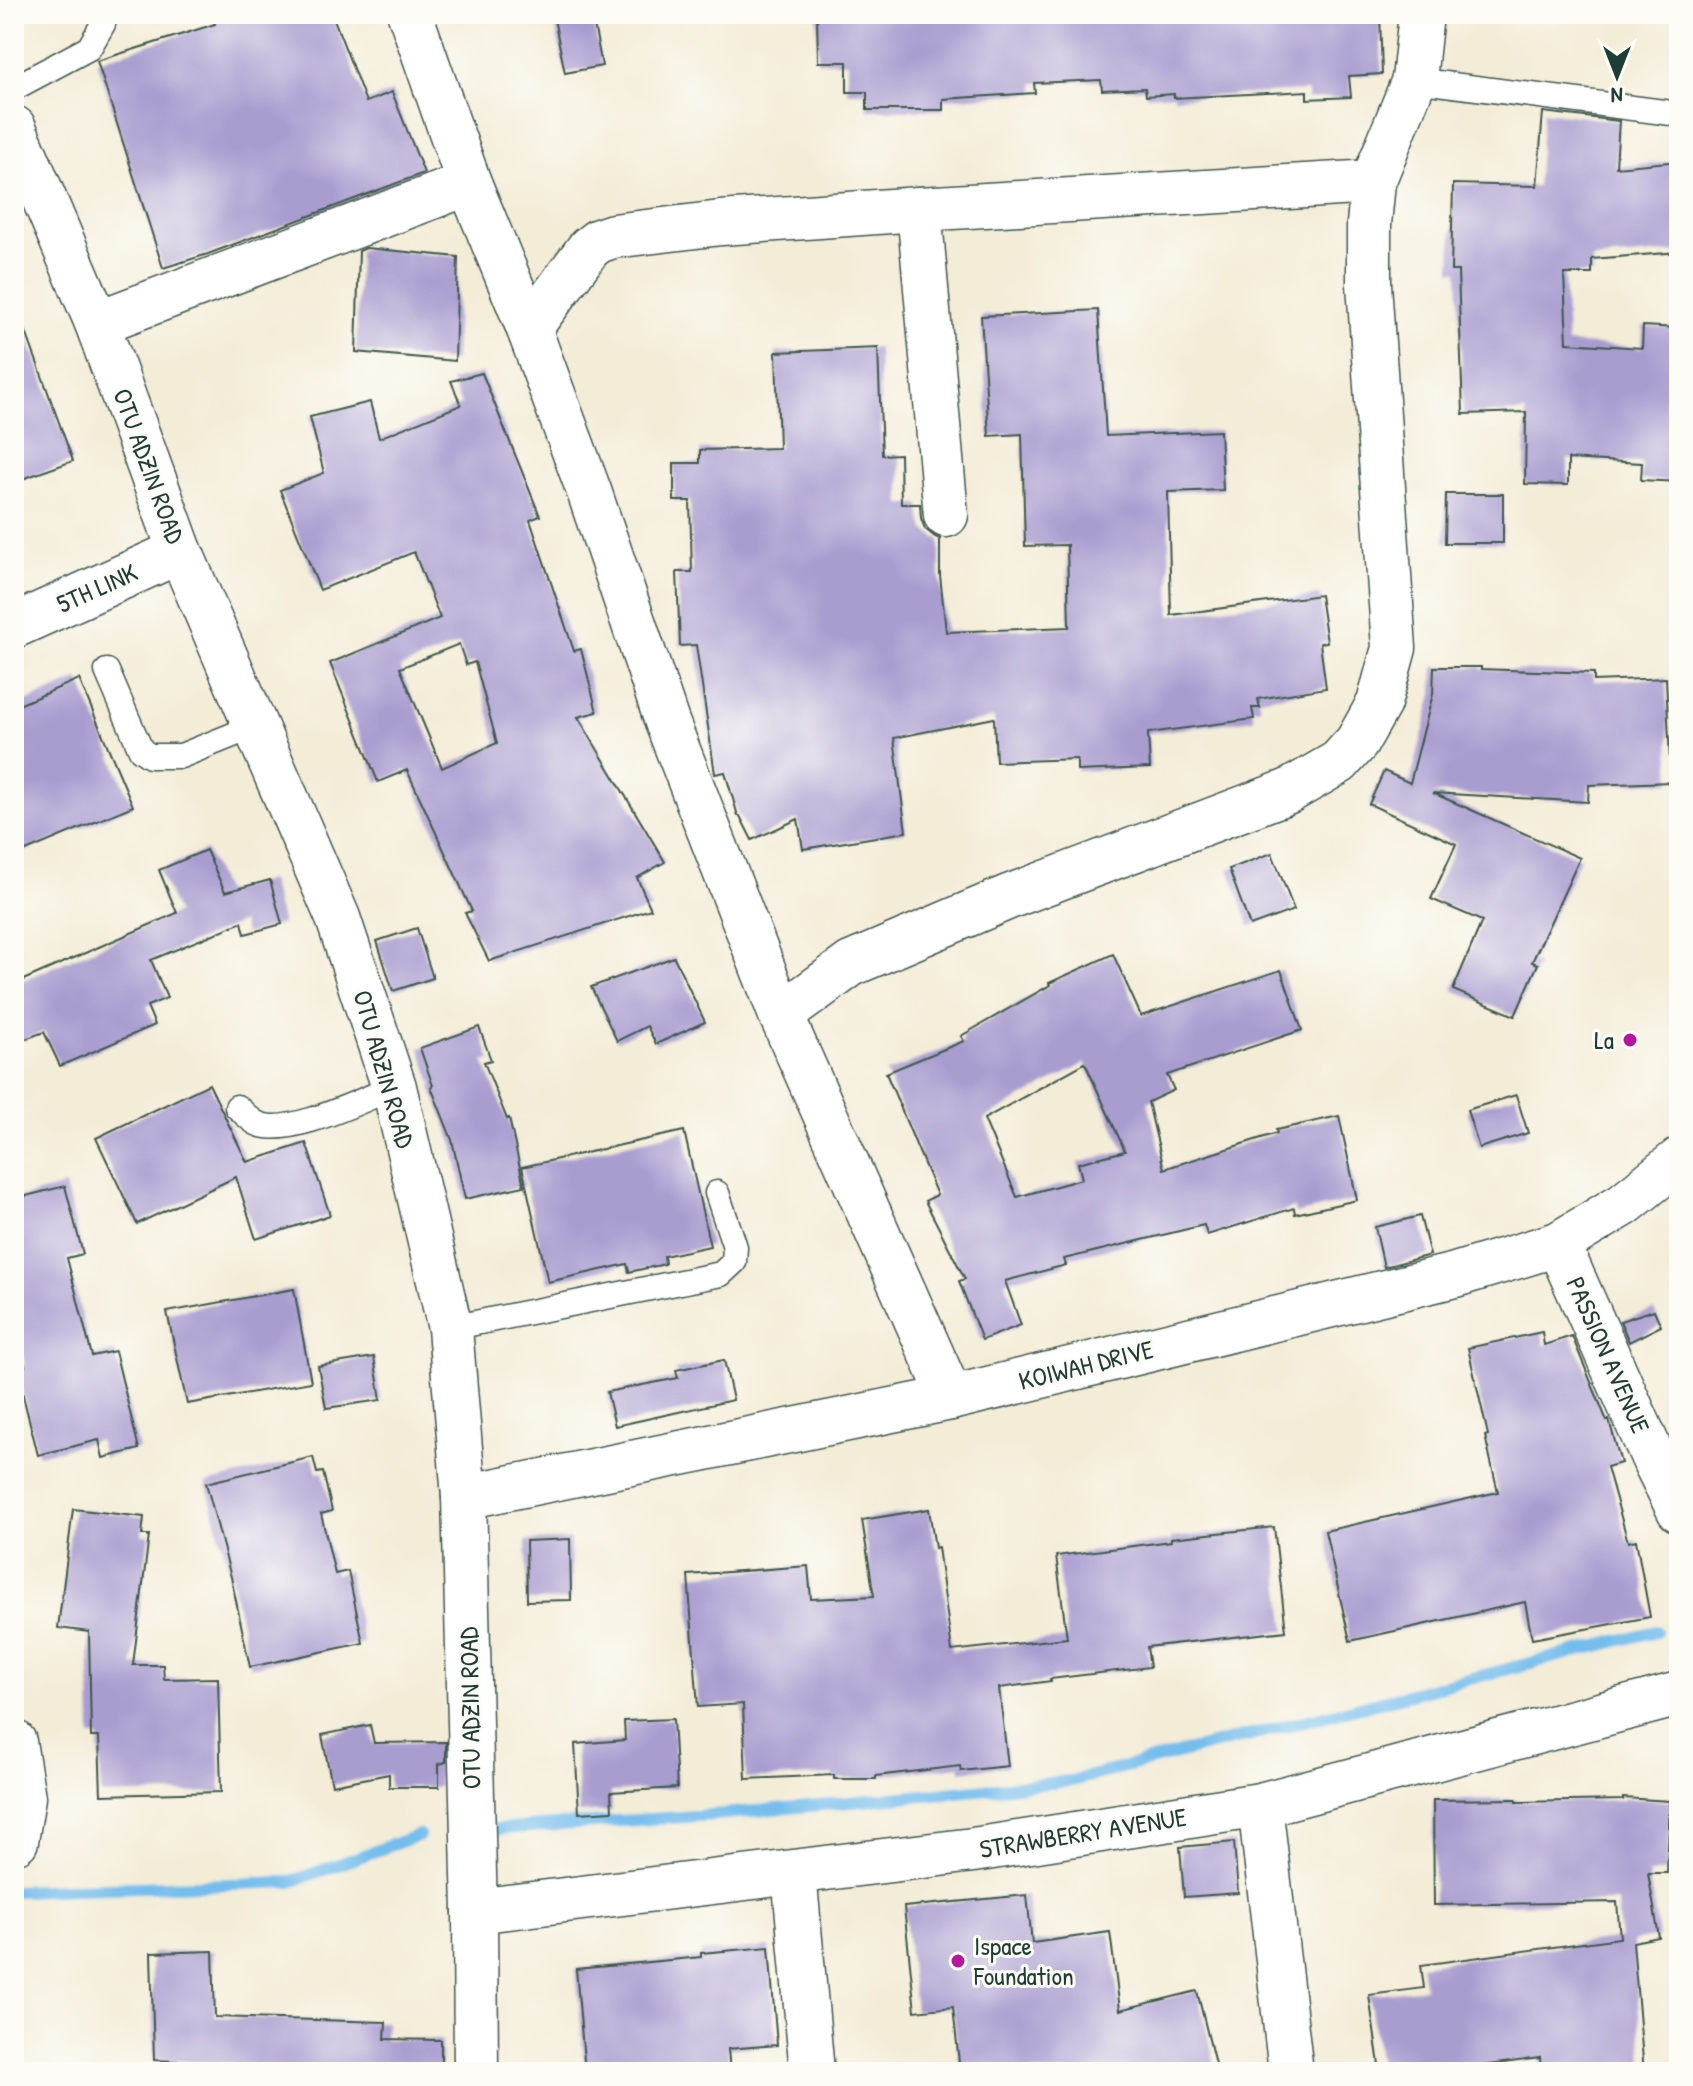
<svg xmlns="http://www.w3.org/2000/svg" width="1693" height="2086" font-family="'Patrick Hand',sans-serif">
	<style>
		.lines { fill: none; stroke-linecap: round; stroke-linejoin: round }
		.stream { stroke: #75bded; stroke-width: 12 }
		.building { fill: #a99dd0; fill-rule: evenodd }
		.service-casing { stroke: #3f574c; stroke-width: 27 }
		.minor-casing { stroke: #3f574c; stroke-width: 47 }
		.service { stroke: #fff; stroke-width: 24 }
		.minor { stroke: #fff; stroke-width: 44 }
		.poi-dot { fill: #b5179e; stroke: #fdfcf7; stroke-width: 3 }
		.labels { text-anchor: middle; stroke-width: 6; stroke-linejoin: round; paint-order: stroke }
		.street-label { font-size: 26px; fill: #1f3d34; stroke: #fdfcf7 }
		.poi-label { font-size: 26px; fill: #1f3d34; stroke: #fdfcf7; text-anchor: end }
	</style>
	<rect width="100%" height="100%" fill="#fdfcf7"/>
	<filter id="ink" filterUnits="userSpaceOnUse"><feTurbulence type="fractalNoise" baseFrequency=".0125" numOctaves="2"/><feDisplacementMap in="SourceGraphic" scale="16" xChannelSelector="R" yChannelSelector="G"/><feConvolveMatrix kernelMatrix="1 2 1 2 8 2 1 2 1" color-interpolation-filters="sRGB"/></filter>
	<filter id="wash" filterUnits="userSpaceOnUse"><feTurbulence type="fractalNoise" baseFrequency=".006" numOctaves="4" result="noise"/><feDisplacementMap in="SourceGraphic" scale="32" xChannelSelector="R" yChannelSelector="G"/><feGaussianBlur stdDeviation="1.8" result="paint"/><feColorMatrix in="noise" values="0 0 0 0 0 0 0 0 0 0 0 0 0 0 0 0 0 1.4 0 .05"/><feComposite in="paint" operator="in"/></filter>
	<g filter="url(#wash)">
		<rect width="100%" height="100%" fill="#f3ecd7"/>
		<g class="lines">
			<g class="stream">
				<polyline points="497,1829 714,1815 1071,1781 1656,1631"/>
				<polyline points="14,1891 290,1882 419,1835"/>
			</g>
		</g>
		<g id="blocks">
			<g class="building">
				<polygon points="211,14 332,14 366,102 392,92 424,173 208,254 163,268 97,61 215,24"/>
				<polygon points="553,14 592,14 602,66 565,73"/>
				<polygon points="817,14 1380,14 1382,74 1349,76 1351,97 1307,99 1307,91 1174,98 1174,94 1146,96 1145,88 1102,90 1101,80 1034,83 1035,93 943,99 943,110 867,110 867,92 847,92 847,62 818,62"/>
				<polygon points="1543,112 1619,121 1616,167 1679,161 1679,252 1592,259 1592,274 1564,274 1567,343 1642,348 1643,326 1679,328 1679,482 1641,480 1642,463 1568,459 1568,485 1525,484 1526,412 1463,414 1458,271 1451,271 1453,184 1537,186"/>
				<polygon points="366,248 458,257 455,361 356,352 359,251"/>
				<polygon points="18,310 73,461 14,482 14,311"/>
				<polygon points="1098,310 1106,436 1220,431 1223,490 1168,492 1171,615 1320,595 1327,642 1320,643 1326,688 1258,699 1260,708 1252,708 1254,719 1148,733 1150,768 1077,771 1077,759 996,762 994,718 894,738 906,832 803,849 798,819 752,840 740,816 738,816 725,772 715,774 696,645 680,646 677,572 692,572 690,501 674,501 674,463 700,463 700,450 779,448 776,352 878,348 882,455 900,454 901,504 920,504 921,518 925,529 935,537 940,539 940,575 946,632 1069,627 1067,545 1025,546 1022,434 989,436 981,316"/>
				<path d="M482,373L540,516L530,520L574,651L581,649L597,712L578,717L665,862L637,878L651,909L489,961L465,913L472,911L407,770L378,782L330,663L440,618L414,552L320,590L280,490L324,473L310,417L370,402L379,438L461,405L451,381ZM459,644L466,665L475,662L497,743L442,768L400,668Z"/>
				<polygon points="1446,494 1503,494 1503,543 1445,543"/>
				<polygon points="1434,667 1481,667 1481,669 1594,673 1594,681 1666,678 1671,782 1589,785 1588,802 1433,793 1580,858 1532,962 1538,964 1515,1016 1453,990 1482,921 1431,899 1456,844 1369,804 1384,771 1410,783 1433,694"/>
				<polygon points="79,679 133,806 14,856 14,707"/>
				<polygon points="206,850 225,892 270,880 282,924 245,934 242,922 151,960 167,998 147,1006 155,1025 60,1066 44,1032 14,1043 14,984 177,913 159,870"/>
				<polygon points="1272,853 1294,910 1250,926 1229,869"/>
				<polygon points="417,928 433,978 393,991 377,941"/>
				<path d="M1113,954L1141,1016L1281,970L1302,1030L1167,1075L1174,1090L1148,1102L1164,1169L1277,1133L1276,1130L1339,1116L1357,1200L1295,1214L1294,1208L1207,1235L1204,1225L1064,1259L1066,1265L1005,1281L1021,1325L982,1340L959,1281L965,1279L925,1201L937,1195L886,1073L964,1041L961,1036L1050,985L1049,983ZM1085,1063L1125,1151L1078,1163L1082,1179L1017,1197L984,1119Z"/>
				<polygon points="674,957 705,1022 656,1044 647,1026 617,1041 591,987"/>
				<polygon points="479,1027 491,1060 484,1062 507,1119 509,1118 524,1186 465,1199 452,1140 431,1087 433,1086 420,1048"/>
				<polygon points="209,1084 247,1162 306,1143 330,1215 256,1239 236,1177 137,1224 96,1138"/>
				<polygon points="1516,1095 1528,1133 1479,1148 1467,1110"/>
				<polygon points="684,1131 710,1246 664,1256 665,1264 629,1272 627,1264 548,1282 522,1167"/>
				<polygon points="65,1186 83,1254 67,1258 92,1356 115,1351 139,1449 103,1458 99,1440 38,1455 16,1368 25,1366 14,1319 14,1199"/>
				<polygon points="1420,1216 1430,1255 1384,1267 1375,1227"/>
				<polygon points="294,1289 311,1382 187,1404 167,1312"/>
				<polygon points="1654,1310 1661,1326 1629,1342 1620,1321"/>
				<polygon points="1542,1332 1544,1345 1572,1336 1607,1421 1609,1420 1621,1463 1607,1467 1628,1542 1636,1540 1650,1617 1532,1639 1525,1602 1350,1641 1325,1531 1498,1492 1485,1436 1488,1435 1468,1348"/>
				<polygon points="374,1357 381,1400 326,1408 318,1366"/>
				<polygon points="724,1360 733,1400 615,1426 607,1392 678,1378 676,1370"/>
				<polygon points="313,1457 317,1473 323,1472 332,1511 321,1514 335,1574 348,1571 363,1643 250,1667 231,1577 206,1483"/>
				<polygon points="73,1509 144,1517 142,1535 149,1535 133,1665 163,1665 164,1679 218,1678 221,1792 101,1795 99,1737 91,1737 89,1632 58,1628"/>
				<polygon points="929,1509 935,1548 938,1547 952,1651 1067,1638 1056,1556 1171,1541 1171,1538 1274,1527 1286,1631 1147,1647 1150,1667 1050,1679 1051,1681 999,1688 1008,1766 961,1771 960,1766 876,1776 876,1779 834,1779 834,1775 746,1779 743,1704 698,1707 688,1575 808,1566 811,1599 874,1596 862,1520"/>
				<polygon points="570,1539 571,1600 527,1601 526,1541"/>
				<polygon points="673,1719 677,1788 611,1792 612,1811 579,1813 575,1744 625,1740 624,1721"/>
				<polygon points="370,1725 374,1743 446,1742 446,1762 439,1764 439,1787 389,1787 389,1774 332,1785 322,1735"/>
				<polygon points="1623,1798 1670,1801 1667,1873 1648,1873 1659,1937 1633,1942 1644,2072 1541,2072 1540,2058 1436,2072 1380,2072 1369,1995 1424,1988 1421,1965 1620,1938 1617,1902 1434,1905 1433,1800 1516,1799 1516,1802 1623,1800"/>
				<polygon points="1234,1842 1238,1893 1184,1897 1180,1847"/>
				<polygon points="1027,1895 1032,1943 1110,1932 1120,2010 1197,1991 1217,2072 960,2072 953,2007 915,2011 904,1907"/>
				<polygon points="769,1947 777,2045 728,2049 730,2072 585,2072 576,1969 701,1957 701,1953"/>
				<polygon points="213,1951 215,2017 386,2022 385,2039 441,2040 441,2072 240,2072 240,2064 154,2060 151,1953"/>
			</g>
		</g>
	</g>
	<g filter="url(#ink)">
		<use href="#blocks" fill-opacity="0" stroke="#3f574c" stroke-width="2"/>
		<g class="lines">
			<defs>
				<g id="service">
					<polyline points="1414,80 1679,114"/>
					<polyline points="14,88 89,48 103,24 105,14"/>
					<polyline points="107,671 141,750 150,756 181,756 255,726"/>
					<path d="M237,1107C243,1112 249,1119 256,1123C285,1139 364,1099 394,1087"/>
					<polyline points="450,1328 721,1274 734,1262 735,1247 717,1193"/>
				</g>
				<g id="minor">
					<polyline points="410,14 469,183 529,329 590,494 667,722 781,1015 951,1398"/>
					<polyline points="14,128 97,323 180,551 338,918 394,1087 450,1328 464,1497 475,1911 476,2072"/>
					<polyline points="919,209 946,515"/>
					<polyline points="97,323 469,183"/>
					<polyline points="529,329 589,248 598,241 613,236 721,223 919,209 1373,182"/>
					<polyline points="14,626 180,551"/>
					<polyline points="781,1015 851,964 1011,896 1289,791 1339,762 1357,742 1379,703 1394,648 1369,284 1369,224 1373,182 1414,80 1421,14"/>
					<polyline points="1558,1244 1656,1464 1679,1510"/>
					<polyline points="464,1497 951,1398 1455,1275 1558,1244 1624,1204 1679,1160"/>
					<polyline points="14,1742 23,1797 16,1841 14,1841"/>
					<polyline points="1260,1805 1291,2072"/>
					<polyline points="794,1873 812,2072"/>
					<polyline points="475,1911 973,1850 1260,1805 1679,1694"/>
				</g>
			</defs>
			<use href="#service" class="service-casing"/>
			<use href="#minor" class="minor-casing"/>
			<use href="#service" class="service"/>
			<use href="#minor" class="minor"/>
		</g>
	</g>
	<g class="poi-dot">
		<circle cx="1630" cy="1040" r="8"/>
		<circle cx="958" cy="1961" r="8"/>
	</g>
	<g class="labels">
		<g class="street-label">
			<text transform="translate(149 466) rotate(70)" y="9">OTU ADZIN ROAD</text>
			<text transform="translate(97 588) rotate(-24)" y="9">5TH LINK</text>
			<text transform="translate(384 1069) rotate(74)" y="9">OTU ADZIN ROAD</text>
			<text transform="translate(1608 1355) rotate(66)" y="9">PASSION AVENUE</text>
			<text transform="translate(1086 1365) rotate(-14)" y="9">KOIWAH DRIVE</text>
			<text transform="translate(470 1708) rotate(-91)" y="9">OTU ADZIN ROAD</text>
			<text transform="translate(1083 1833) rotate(-9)" y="9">STRAWBERRY AVENUE</text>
		</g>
		<g class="poi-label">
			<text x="1614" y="1049">La</text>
			<text x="974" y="1955" text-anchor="start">Ispace<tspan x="974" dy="30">Foundation</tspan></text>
		</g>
	</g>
	<rect width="1693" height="2086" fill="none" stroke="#fdfcf7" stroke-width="48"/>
	<g transform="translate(1617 76) rotate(180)" stroke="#fdfcf7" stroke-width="6" paint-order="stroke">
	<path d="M0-6L14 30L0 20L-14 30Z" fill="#1f3d34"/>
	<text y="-12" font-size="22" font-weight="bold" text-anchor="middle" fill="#1f3d34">N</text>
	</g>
</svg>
